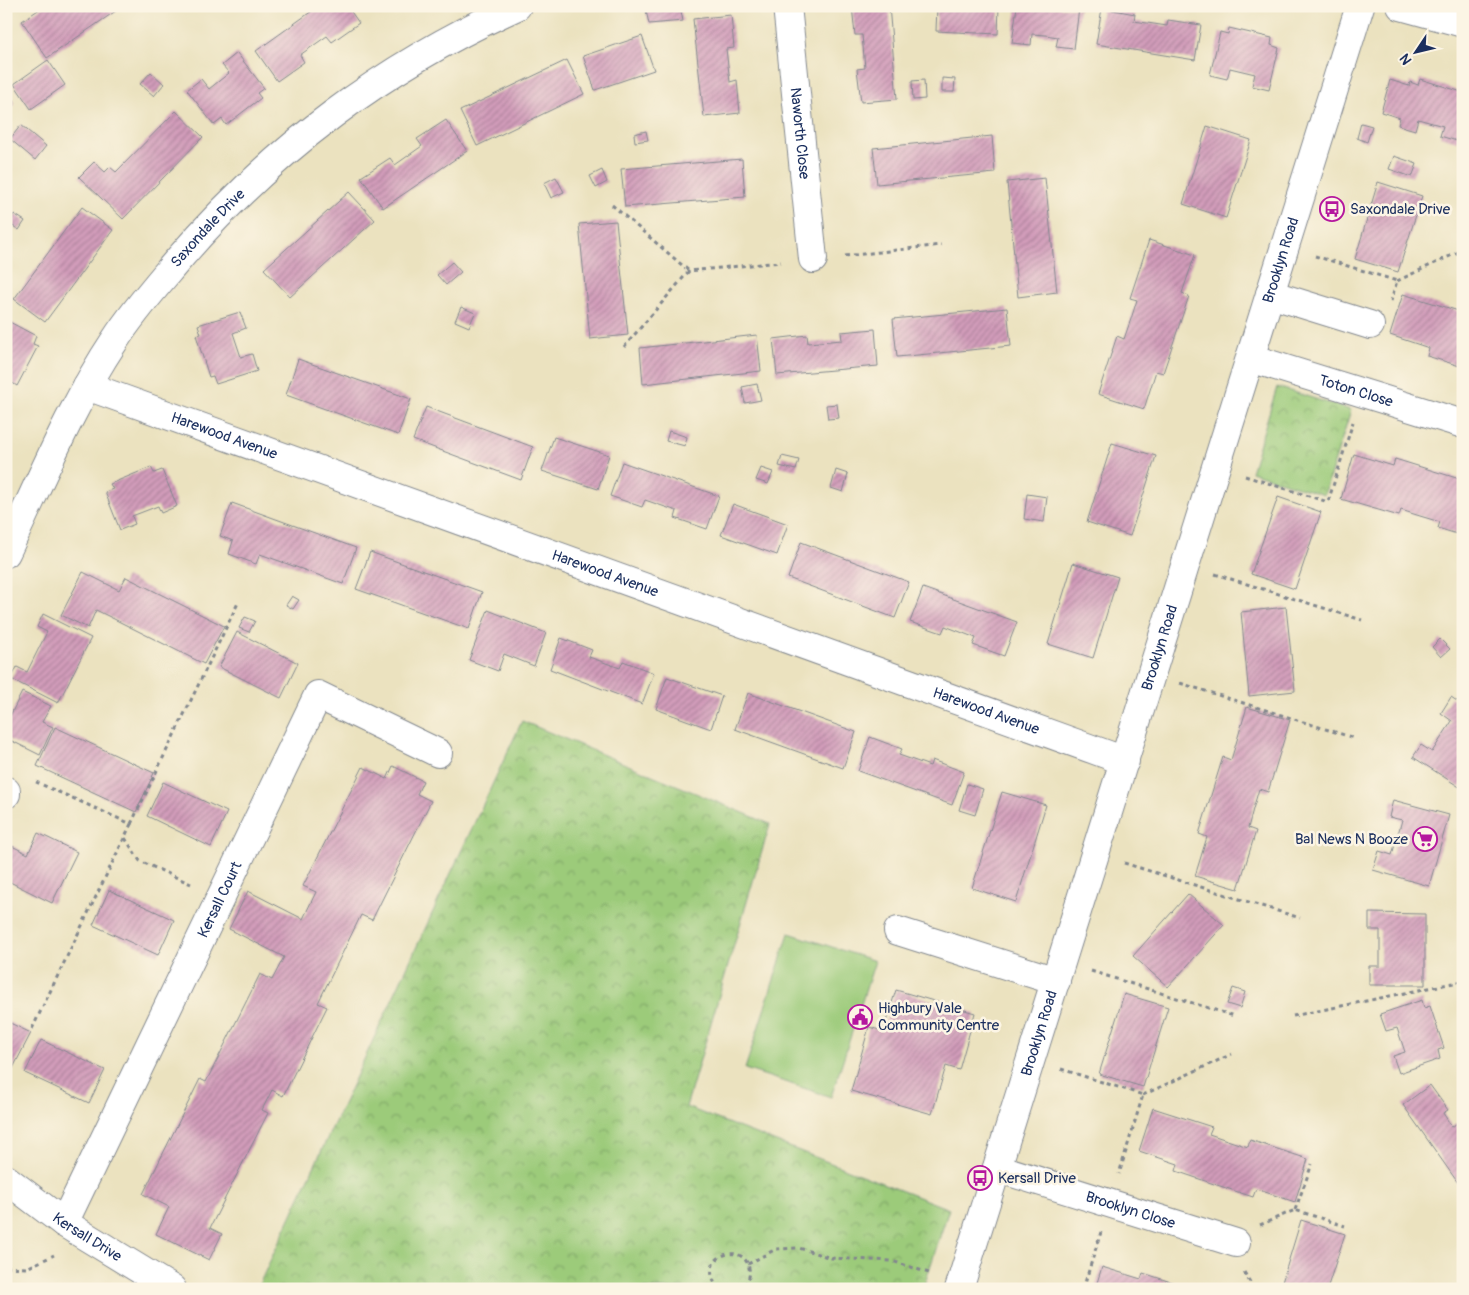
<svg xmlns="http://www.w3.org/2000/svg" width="1469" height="1295" font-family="Pangolin,sans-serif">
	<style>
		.grass { fill: #9ccb7a; stroke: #5c7d6c }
		.park { fill: url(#park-crowns); stroke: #5c7d6c }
		.building { fill: url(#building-hatch) }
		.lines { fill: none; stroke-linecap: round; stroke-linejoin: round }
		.minor-casing { stroke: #83888e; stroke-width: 30 }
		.path { stroke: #83888e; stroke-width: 3; stroke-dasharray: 4 4; stroke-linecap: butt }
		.minor { stroke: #fff; stroke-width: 28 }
		.labels { text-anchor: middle; stroke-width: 5; stroke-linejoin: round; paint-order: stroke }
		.street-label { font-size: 15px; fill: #1b2f5e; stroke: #fcf5e5 }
		.poi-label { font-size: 15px; fill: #1b2f5e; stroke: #fcf5e5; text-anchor: start }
	</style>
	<defs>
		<pattern id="park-crowns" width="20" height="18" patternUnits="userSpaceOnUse" patternTransform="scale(1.25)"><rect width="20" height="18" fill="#9ccb7a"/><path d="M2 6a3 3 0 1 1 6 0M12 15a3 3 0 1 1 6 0" fill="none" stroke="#7ea567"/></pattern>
		<pattern id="building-hatch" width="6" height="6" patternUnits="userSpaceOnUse" patternTransform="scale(1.25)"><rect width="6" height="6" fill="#d29cba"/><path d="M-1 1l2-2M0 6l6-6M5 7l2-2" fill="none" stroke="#aa809a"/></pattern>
	</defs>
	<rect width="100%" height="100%" fill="#fcf5e5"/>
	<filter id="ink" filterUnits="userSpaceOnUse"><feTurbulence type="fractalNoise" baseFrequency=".02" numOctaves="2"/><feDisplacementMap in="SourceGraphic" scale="10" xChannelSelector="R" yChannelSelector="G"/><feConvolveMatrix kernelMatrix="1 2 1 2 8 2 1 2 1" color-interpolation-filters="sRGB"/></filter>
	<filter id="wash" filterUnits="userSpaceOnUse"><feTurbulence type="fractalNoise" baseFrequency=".0096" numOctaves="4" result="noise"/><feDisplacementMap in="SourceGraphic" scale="20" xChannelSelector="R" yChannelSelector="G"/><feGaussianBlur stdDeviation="1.12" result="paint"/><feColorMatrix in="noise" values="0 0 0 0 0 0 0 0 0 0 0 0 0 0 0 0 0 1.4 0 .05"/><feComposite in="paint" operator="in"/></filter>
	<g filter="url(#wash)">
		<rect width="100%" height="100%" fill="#ebe2bf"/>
		<polygon class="grass" points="789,933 875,961 831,1097 745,1069"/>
		<g class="park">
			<polygon points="1277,387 1351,410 1324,495 1251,472"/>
			<polygon points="522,721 770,824 686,1107 949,1209 923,1289 257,1289"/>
		</g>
		<g id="blocks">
			<g class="building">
				<polygon points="44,6 123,6 47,58 22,21"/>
				<polygon points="319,6 347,6 359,23 332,42 327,36 300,55 304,62 277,81 256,51"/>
				<polygon points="364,6 389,6 378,13 375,6 367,11"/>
				<polygon points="645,6 680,6 683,21 649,24"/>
				<polygon points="852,6 889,6 897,99 861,102 857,69 865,68 862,35 855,35"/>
				<polygon points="937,6 999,6 998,34 936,31"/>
				<polygon points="1017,6 1079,8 1074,49 1056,47 1058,37 1045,35 1032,34 1031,45 1012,43"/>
				<polygon points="1102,8 1135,14 1134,21 1167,26 1168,20 1201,25 1195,60 1096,44"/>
				<polygon points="731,15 734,48 726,49 730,82 737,80 740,113 704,117 693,19"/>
				<polygon points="1229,28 1272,38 1271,45 1279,48 1269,90 1252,86 1255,74 1230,68 1227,79 1210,75 1220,32 1228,34"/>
				<polygon points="642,36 654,70 595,90 583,56"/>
				<polygon points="237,53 264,88 257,93 261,98 226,125 222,119 214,125 187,90 201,79 209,89 229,73 222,65"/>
				<polygon points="48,60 65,85 31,109 14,84"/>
				<polygon points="567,60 584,94 477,146 460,111"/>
				<polygon points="151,72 164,84 154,96 140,84"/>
				<polygon points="942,78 955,79 954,92 942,92"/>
				<polygon points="1420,79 1462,92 1460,98 1463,99 1463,121 1457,141 1440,136 1443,126 1418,119 1415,130 1398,125 1400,118 1381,112 1390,80 1409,86 1410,82 1418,85"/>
				<polygon points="924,80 925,99 913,100 912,81"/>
				<polygon points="6,91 15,104 6,110"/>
				<polygon points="176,111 203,137 123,219 79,177 94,162 105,172 110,167 116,172"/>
				<polygon points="446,120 467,151 383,208 361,177 390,158 395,165 422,146 417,139"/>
				<polygon points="1361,123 1372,126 1367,142 1357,138"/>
				<polygon points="21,125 46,146 35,160 10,139"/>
				<polygon points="1207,126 1251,140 1226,218 1183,204"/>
				<polygon points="646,131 648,140 635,142 634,134"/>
				<polygon points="992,136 995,173 877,184 873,148"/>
				<polygon points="1394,156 1417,164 1412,177 1389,169"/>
				<polygon points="742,159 745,197 625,207 621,169"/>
				<polygon points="602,170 607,182 596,188 590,176"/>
				<polygon points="556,177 564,192 551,198 544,183"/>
				<polygon points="1045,178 1057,292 1018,297 1007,182"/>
				<polygon points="1378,182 1422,196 1398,272 1355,259"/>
				<polygon points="349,192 375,220 290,297 264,269"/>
				<polygon points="82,207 113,230 45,322 14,299"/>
				<polygon points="14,214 25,221 19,230 8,223"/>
				<polygon points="616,221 628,335 590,339 579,224"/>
				<polygon points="1149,240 1195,255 1182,293 1189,296 1163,373 1156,371 1144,409 1098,394 1117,336 1124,339 1131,319 1137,300 1130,298"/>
				<polygon points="452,262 461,272 446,285 437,275"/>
				<polygon points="1403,294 1462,312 1460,318 1463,319 1463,367 1427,356 1429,348 1390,335"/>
				<polygon points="461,307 475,313 469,327 455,321"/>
				<polygon points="1007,308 1011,346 897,357 893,319"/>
				<polygon points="240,312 246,328 233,333 241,357 252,354 257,371 216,384 213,376 209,377 196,335 201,334 198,325"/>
				<polygon points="6,320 36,336 33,344 38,346 17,386 11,382 6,392"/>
				<polygon points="875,329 878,366 777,375 773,339 807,335 808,343 842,340 841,332"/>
				<polygon points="757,335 761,371 643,384 640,348"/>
				<polygon points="298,359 411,399 398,435 286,395"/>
				<polygon points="757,384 761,400 745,403 742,387"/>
				<polygon points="837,404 839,418 828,419 826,405"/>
				<polygon points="426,407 533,447 521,480 413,440"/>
				<polygon points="669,431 687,437 685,446 666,441"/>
				<polygon points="554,437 609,455 598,489 542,471"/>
				<polygon points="1112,443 1156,456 1130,536 1087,522"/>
				<polygon points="1354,454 1393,466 1395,459 1463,480 1463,536 1438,528 1440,522 1420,516 1401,510 1399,516 1341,499"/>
				<polygon points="782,456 799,460 796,470 779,466"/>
				<polygon points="622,462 719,496 707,529 675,518 677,511 645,500 642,507 610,496"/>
				<polygon points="151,467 154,473 162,470 177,506 161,513 158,506 132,516 135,524 120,530 105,492 113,489 110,484"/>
				<polygon points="761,468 773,472 768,484 756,480"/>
				<polygon points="836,470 848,474 843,492 831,488"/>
				<polygon points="1027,494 1047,497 1044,522 1024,519"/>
				<polygon points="1278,497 1321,512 1295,589 1251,574"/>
				<polygon points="232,503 356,548 343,584 260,554 256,564 229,554 233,541 220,536"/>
				<polygon points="733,504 788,524 777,555 721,535"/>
				<polygon points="801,542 909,582 895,618 788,578"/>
				<polygon points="370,552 482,592 469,629 356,589"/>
				<polygon points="1073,563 1118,577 1093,658 1048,644"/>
				<polygon points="83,572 119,590 126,577 224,626 204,664 96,610 88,628 61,615"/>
				<polygon points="923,588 1017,622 1004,656 973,645 976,638 945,626 942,633 910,622"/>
				<polygon points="292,596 299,600 293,609 286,605"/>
				<polygon points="1286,607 1295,691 1249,696 1241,612"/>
				<polygon points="488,610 546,633 534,666 504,654 498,671 469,660"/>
				<polygon points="43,614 91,638 58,703 11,679 17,667 27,672 47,632 37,627"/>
				<polygon points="245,617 255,621 249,632 239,628"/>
				<polygon points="237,632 298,663 281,698 219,667"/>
				<polygon points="561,638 592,650 589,657 620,668 623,661 654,673 642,704 550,669"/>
				<polygon points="1440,639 1450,649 1441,657 1432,647"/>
				<polygon points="667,677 722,696 711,729 656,709"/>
				<polygon points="22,692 51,706 42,722 53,727 40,755 6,738 6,724"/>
				<polygon points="748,693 856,732 843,768 735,729"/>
				<polygon points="1451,697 1463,705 1463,785 1461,788 1413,757 1421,745 1432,752 1452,721 1441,713"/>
				<polygon points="1247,707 1290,720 1268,792 1259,789 1253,809 1248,828 1256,831 1238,889 1195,876 1207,837 1199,834 1217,776 1223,757 1231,760"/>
				<polygon points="55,727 154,773 136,812 37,766"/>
				<polygon points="870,737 902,749 899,755 930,766 932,760 964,772 952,805 858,771"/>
				<polygon points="393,766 423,781 417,794 431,801 372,920 361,915 318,1003 327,1007 283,1096 272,1090 262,1110 268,1113 210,1228 222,1234 209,1260 156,1234 169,1207 143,1194 200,1079 206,1082 260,974 272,980 284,957 229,929 248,891 303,919 316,892 303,886 363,767 387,779"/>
				<polygon points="163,782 227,812 211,847 147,816"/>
				<polygon points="967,784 983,789 975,815 959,810"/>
				<polygon points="1002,792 1046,805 1016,902 972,888"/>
				<polygon points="1393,800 1449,815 1429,886 1373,870 1379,851 1392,855 1402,820 1389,817"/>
				<polygon points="38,833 77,852 52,903 6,880 6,843 28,854"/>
				<polygon points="109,890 174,920 158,955 93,925"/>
				<polygon points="1188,894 1224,925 1168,987 1133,956"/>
				<polygon points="1369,913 1425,914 1425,985 1369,985 1369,966 1380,966 1380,930 1369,930"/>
				<polygon points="1233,988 1245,992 1240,1008 1227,1004"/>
				<polygon points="896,990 975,1013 959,1070 946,1066 932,1114 851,1091 869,1027 883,1031"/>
				<polygon points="1124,994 1168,1007 1143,1087 1099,1074"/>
				<polygon points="1422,1000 1424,1008 1430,1006 1444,1048 1438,1050 1440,1059 1399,1073 1393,1056 1405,1052 1397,1028 1386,1031 1380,1014"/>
				<polygon points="6,1021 31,1033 12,1070 6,1067"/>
				<polygon points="41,1040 105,1070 89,1103 25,1073"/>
				<polygon points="1430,1085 1448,1110 1443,1113 1452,1127 1457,1123 1463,1131 1463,1190 1403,1105"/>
				<polygon points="1153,1108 1212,1127 1209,1134 1248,1147 1250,1140 1308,1159 1295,1202 1256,1189 1253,1197 1214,1184 1176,1171 1178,1164 1139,1151"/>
				<polygon points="1301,1220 1345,1234 1327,1289 1280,1289"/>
				<polygon points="1102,1267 1141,1279 1143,1273 1193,1289 1095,1289"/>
			</g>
		</g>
	</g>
	<g filter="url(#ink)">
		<use href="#blocks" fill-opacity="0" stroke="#83888e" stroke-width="1"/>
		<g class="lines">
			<defs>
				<g id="minor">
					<path id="s1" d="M787,6L813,259"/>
					<polyline points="1401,6 1463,23"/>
					<polyline points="1270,294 1370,325"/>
					<path id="s2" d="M1250,358L1463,424"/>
					<path id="s3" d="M87,386L1125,761"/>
					<path id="s4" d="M6,553C40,482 71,406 115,340C133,312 156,286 177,261C273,149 383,67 517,6"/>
					<polyline points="6,791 6,794"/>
					<polyline points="898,931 1056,981"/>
					<path id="s5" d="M997,1168L1236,1243"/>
					<path id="s6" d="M6,1179L64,1223L172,1289"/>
					<path id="s7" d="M64,1223L318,695L438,753"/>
					<path id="s8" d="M959,1289L1360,6"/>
				</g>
			</defs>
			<use href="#minor" class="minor-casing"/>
			<g class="path">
				<polyline points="612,205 689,271"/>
				<polyline points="845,256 941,245"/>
				<polyline points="1315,256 1397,281 1391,301"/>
				<polyline points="1397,281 1463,250"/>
				<polyline points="624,347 689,271 781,262"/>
				<polyline points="1245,476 1328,502 1353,422"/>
				<polyline points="1215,574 1362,620"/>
				<polyline points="1180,683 1354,738"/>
				<polyline points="131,824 238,603"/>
				<polyline points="125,838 140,861 191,884"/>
				<polyline points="1124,863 1300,918"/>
				<polyline points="1091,971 1234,1016"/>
				<polyline points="1293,1016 1463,981"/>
				<polyline points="32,1029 131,824 36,782"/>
				<polyline points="1061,1069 1143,1095 1119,1174"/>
				<polyline points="1143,1095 1232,1054"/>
				<polyline points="1295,1210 1312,1164"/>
				<polyline points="1260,1225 1295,1210 1345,1226"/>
				<polyline points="748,1264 776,1249 799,1248 831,1258 892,1261 932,1274"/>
				<polyline points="6,1267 27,1268 54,1255"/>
				<polyline points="1244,1272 1254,1289"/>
				<polyline points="992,1286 1002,1289"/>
				<path d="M719,1289C693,1258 743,1239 749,1268C751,1277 747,1283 741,1289"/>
				<polyline points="1083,1289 1101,1232"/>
			</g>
			<use href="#minor" class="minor"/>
		</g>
	</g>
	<defs>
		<symbol id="bus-ring" viewBox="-11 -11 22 22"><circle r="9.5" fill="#fcf5e5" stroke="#b5179e" stroke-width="1.5"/><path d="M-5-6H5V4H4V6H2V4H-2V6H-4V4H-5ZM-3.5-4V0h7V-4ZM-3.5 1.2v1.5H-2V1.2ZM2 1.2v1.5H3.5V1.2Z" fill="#b5179e"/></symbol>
		<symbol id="supermarket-ring" viewBox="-11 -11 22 22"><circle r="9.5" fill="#fcf5e5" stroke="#b5179e" stroke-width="1.5"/><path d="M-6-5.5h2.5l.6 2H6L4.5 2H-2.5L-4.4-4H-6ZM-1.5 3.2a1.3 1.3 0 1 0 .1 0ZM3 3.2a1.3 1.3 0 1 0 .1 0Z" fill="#b5179e"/></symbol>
		<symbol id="civic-ring" viewBox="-11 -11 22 22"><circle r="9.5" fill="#fcf5e5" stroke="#b5179e" stroke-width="1.5"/><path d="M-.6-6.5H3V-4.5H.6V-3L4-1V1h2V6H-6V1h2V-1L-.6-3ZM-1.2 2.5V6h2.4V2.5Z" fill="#b5179e"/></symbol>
	</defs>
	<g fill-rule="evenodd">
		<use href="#bus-ring" x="1318" y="195" width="28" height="28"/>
		<use href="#supermarket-ring" x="1411" y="825" width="28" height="28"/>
		<use href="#civic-ring" x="846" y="1003" width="28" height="28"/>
		<use href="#bus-ring" x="966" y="1164" width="28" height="28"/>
	</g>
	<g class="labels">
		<g class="street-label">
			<text dy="5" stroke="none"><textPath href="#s1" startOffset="128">Naworth Close</textPath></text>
			<text dy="5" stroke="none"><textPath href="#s4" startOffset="385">Saxondale Drive</textPath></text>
			<text dy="5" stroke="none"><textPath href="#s8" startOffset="1078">Brooklyn Road</textPath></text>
			<text dy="5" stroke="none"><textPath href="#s2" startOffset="111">Toton Close</textPath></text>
			<text dy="5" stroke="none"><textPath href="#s3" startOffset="146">Harewood Avenue</textPath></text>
			<text dy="5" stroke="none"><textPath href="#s3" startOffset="551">Harewood Avenue</textPath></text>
			<text dy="5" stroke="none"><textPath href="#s8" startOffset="672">Brooklyn Road</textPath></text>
			<text dy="5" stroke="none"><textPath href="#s3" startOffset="956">Harewood Avenue</textPath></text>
			<text dy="5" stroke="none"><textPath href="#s7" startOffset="359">Kersall Court</textPath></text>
			<text dy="5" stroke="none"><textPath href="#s8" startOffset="268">Brooklyn Road</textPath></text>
			<text dy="5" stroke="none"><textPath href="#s5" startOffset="140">Brooklyn Close</textPath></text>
			<text dy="5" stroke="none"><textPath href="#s6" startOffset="100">Kersall Drive</textPath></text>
		</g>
		<g class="poi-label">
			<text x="1350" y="214">Saxondale Drive</text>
			<text x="1408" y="844" text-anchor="end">Bal News N Booze</text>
			<text x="878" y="1013">Highbury Vale<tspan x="878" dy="17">Community Centre</tspan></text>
			<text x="998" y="1183">Kersall Drive</text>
		</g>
	</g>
	<rect width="1469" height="1295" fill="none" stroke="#fcf5e5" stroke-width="25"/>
	<g transform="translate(1416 52) rotate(235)" stroke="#fcf5e5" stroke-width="4" paint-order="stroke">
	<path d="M0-4L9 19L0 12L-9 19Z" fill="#1b2f5e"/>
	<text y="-8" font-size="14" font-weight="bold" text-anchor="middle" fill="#1b2f5e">N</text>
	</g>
</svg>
